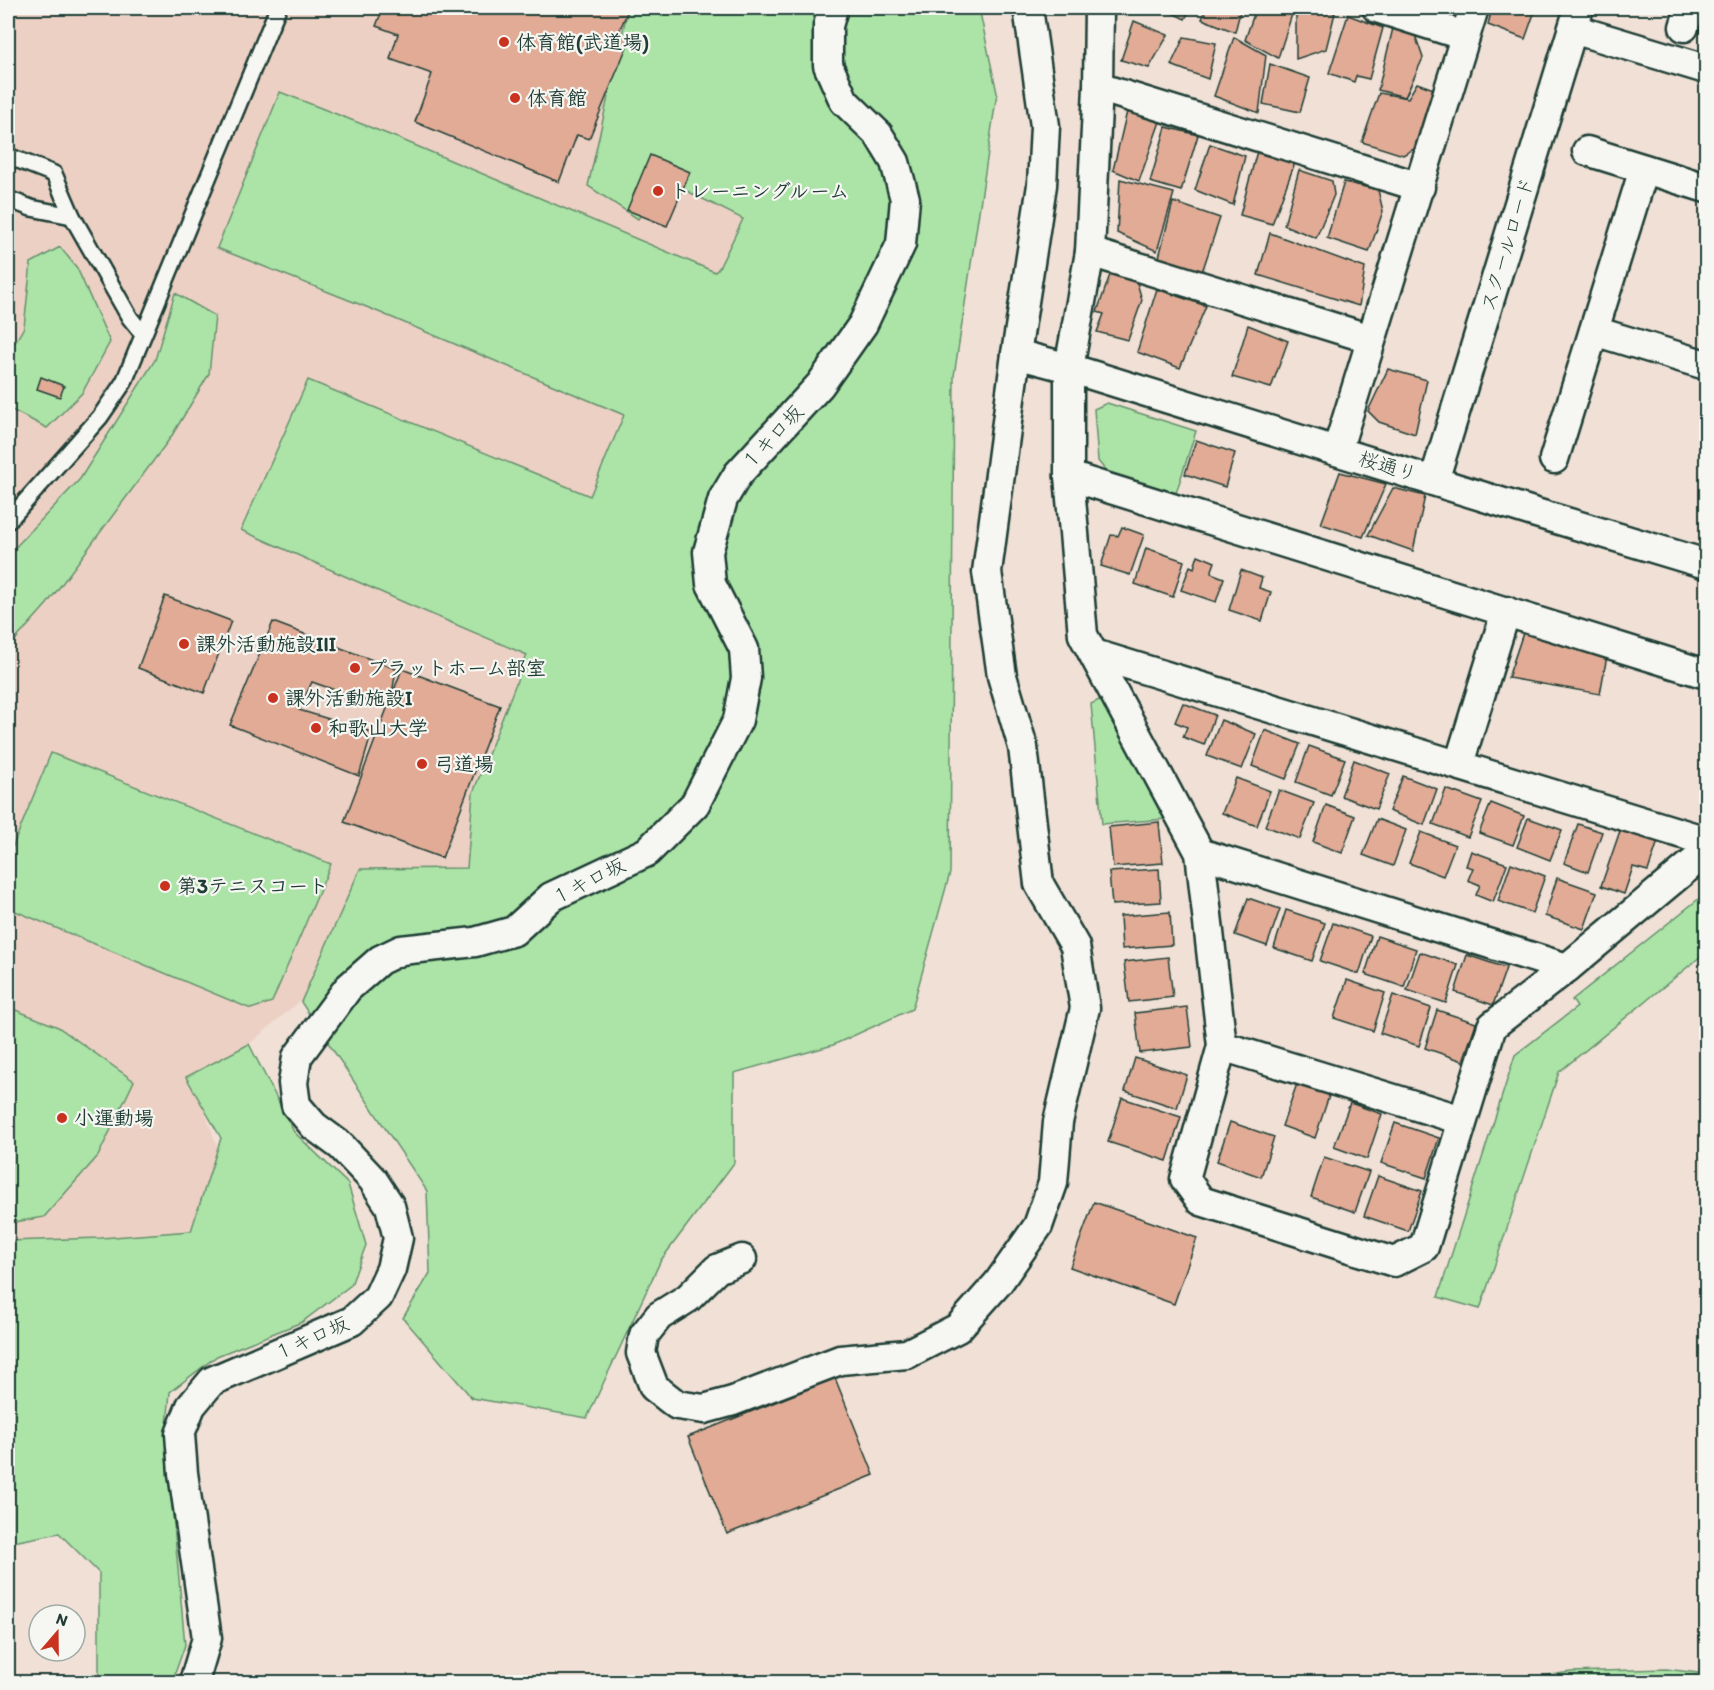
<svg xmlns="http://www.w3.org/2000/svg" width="1714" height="1690" font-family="Itim,'Klee One',sans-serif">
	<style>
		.built { fill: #ecd0c3 }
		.green { fill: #ace4a7; stroke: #66906e; stroke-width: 1.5 }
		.building { fill: #e1ab96; stroke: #1f3d34; stroke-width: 1.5 }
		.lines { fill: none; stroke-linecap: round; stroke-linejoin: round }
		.service-casing { stroke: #1f3d34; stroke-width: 20 }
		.minor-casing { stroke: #1f3d34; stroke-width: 33 }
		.service { stroke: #f6f6f2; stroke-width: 15 }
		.minor { stroke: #f6f6f2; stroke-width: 28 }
		.poi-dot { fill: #c8321e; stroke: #f6f6f2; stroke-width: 2 }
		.labels { text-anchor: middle; stroke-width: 4.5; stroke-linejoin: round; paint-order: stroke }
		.poi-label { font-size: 20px; font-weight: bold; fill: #1f3d34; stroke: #f6f6f2; text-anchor: start }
		.street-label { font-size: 20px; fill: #1f3d34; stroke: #f6f6f2 }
	</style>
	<rect width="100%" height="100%" fill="#f0e0d6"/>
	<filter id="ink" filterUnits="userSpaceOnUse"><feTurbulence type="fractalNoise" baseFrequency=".0167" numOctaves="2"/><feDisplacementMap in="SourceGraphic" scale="12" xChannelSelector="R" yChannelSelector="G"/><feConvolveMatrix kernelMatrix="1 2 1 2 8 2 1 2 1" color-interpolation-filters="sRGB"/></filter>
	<g filter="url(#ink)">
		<polygon class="built" points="8,8 666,8 766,165 497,878 370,942 249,1044 192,1074 249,1238 8,1449"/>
		<g class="green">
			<polygon points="628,8 979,8 997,93 954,376 950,873 912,1009 833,1045 734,1073 734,1163 661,1260 587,1418 472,1398 403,1318 430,1273 427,1191 301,1002 360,869 467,868 473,793 527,655 410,605 241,530 308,380 590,496 624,415 369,308 217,248 280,92 400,139 715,272 719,268 743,219 665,180 638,219 588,186"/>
			<polygon points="60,247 77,268 110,342 82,393 47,428 8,408 8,355 24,327 31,263"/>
			<polygon points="175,293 215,316 209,374 171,437 47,604 8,648 8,555 80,479 155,360"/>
			<polygon points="1107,403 1196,431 1176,493 1106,471 1098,461 1094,409"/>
			<polygon points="1101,699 1166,819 1102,824 1091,704"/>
			<polygon points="51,753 331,864 272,1002 251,1009 8,908 8,858"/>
			<polygon points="1706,893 1706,952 1559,1072 1480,1309 1438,1297 1515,1055 1577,1007 1572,1000"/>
			<polygon points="8,1007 58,1027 134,1081 98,1156 44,1217 8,1223"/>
			<polygon points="249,1044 294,1132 348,1184 366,1245 351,1285 302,1322 217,1356 170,1392 166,1437 185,1645 172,1682 99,1682 99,1573 59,1533 8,1543 8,1241 101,1238 191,1231 221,1138 186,1077"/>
			<polygon points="1666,1669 1706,1674 1706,1682 1534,1682 1536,1677 1571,1672"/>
		</g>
		<g class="building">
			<polygon points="383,8 629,8 618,34 630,39 589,139 577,135 559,182 415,122 432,74 390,59 398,34 376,26"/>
			<polygon points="1162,8 1191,8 1185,19"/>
			<polygon points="1206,8 1241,8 1235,32 1202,19"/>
			<polygon points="1256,8 1294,8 1278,58 1245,40"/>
			<polygon points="1296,8 1317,8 1335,13 1326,49 1296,59"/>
			<polygon points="1492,8 1536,8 1525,39 1488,25"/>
			<polygon points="1348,15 1383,28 1369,79 1356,76 1354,82 1329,73"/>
			<polygon points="1134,21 1168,35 1149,68 1121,60"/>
			<polygon points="1393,28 1414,32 1423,58 1405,97 1378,90"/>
			<polygon points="1184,37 1216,43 1208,79 1171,65"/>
			<polygon points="1234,37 1266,55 1259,113 1214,96"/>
			<polygon points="1270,64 1310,78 1300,112 1263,104"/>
			<polygon points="1417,83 1439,91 1425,143 1403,155 1362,142 1379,93 1408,98"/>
			<polygon points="1129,103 1162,116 1139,181 1113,170"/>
			<polygon points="1166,127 1198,135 1181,191 1150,182"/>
			<polygon points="1210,144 1245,156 1233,205 1195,190"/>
			<polygon points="1257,151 1296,160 1272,224 1240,215"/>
			<polygon points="650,155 690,172 667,226 627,210"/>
			<polygon points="1299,170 1332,181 1334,195 1316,238 1284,225"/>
			<polygon points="1120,179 1174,193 1157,251 1117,233"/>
			<polygon points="1344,182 1378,190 1383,211 1369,252 1327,238"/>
			<polygon points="1173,202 1220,218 1201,275 1158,261"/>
			<polygon points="1270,233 1365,268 1359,306 1258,275"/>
			<polygon points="1112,269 1136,279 1142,300 1128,340 1097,332 1104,314 1097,312"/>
			<polygon points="1157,289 1206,306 1180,368 1137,352"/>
			<polygon points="1248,325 1288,341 1271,388 1232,377"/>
			<polygon points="1388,369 1427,380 1415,434 1379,422 1368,411"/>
			<polygon points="41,377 64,386 60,397 37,389"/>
			<polygon points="1196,440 1235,453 1225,487 1185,474"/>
			<polygon points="1340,472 1386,484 1363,537 1321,524"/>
			<polygon points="1393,488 1425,496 1413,551 1368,535"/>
			<polygon points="1122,527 1144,535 1130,575 1101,566 1111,535 1118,536"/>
			<polygon points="1146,548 1184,561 1173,597 1135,584"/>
			<polygon points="1198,555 1215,562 1211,573 1224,578 1216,602 1181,590 1190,566 1194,568"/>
			<polygon points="1241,570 1262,578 1259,588 1271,592 1262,621 1229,610"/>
			<polygon points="165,596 231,621 204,693 138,668"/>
			<polygon points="1527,621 1609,645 1600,694 1508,678"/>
			<polygon points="273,622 396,669 393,688 383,707 312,682 299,710 372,732 359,776 230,725"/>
			<polygon points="402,669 500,706 442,858 344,822"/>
			<polygon points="1183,703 1215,715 1204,745 1183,737 1187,727 1175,722"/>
			<polygon points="1221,720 1256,734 1242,769 1207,756"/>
			<polygon points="1265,730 1300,744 1286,779 1252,766"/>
			<polygon points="1309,746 1345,759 1331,795 1296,782"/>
			<polygon points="1354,760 1390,774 1376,809 1341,796"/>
			<polygon points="1403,776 1437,789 1424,825 1389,811"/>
			<polygon points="1236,778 1270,791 1257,826 1222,813"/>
			<polygon points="1446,789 1482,802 1468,837 1433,824"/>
			<polygon points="1279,790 1314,803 1300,839 1265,826"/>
			<polygon points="1491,803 1524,816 1513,845 1479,833"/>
			<polygon points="1326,805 1355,816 1342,853 1313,842"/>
			<polygon points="1528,818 1562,830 1550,860 1517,847"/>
			<polygon points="1377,819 1406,830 1393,866 1363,855"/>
			<polygon points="1159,822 1163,863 1113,867 1109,827"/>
			<polygon points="1578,824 1602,832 1588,872 1564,863"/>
			<polygon points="1621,828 1658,841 1648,871 1633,867 1624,894 1601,886"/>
			<polygon points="1421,832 1455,845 1443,876 1409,863"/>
			<polygon points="1471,851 1507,864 1493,902 1476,895 1480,885 1468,880 1473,868 1466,866"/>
			<polygon points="1511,863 1545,876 1532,913 1498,901"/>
			<polygon points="1159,869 1161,902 1112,905 1109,872"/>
			<polygon points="1557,878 1597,892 1584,929 1545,916"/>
			<polygon points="1248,898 1280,909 1267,946 1235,935"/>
			<polygon points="1286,910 1325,923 1312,961 1274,948"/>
			<polygon points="1170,912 1172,945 1122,949 1120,916"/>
			<polygon points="1333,923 1371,936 1359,974 1320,961"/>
			<polygon points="1377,936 1416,949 1404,987 1365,974"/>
			<polygon points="1420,952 1458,965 1446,1003 1407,990"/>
			<polygon points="1467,955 1506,968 1493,1005 1455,992"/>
			<polygon points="1168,957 1173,997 1129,1002 1124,962"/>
			<polygon points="1347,980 1385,993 1373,1031 1334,1018"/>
			<polygon points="1393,995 1431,1008 1419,1046 1380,1033"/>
			<polygon points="1187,1007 1192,1047 1140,1053 1135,1013"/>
			<polygon points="1437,1010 1476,1023 1463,1061 1425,1048"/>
			<polygon points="1135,1058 1187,1075 1177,1108 1125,1091"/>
			<polygon points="1298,1081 1330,1093 1315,1138 1282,1126"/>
			<polygon points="1122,1098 1181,1117 1167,1161 1108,1142"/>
			<polygon points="1350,1103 1382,1114 1367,1159 1334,1147"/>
			<polygon points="1230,1122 1274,1137 1261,1177 1217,1161"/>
			<polygon points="1395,1123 1439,1138 1426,1178 1381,1163"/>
			<polygon points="1324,1157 1369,1172 1355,1212 1311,1197"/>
			<polygon points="1378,1176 1422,1191 1408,1231 1364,1216"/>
			<polygon points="1094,1202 1197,1238 1174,1304 1070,1267"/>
			<polygon points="835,1378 874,1475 727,1534 688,1437"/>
		</g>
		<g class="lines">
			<defs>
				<g id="service">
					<polyline points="8,156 54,174 72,216 130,318 143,334"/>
					<polyline points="8,199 31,208 72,216"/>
					<polyline points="8,521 100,417 124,382 278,8"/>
				</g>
				<g id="minor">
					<polyline points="1099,8 1098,87 1090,252 1069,368 1069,476 1083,635 1200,853 1222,1046 1185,1179 1201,1201 1394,1262 1424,1247 1492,1026 1567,968 1706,852"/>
					<polyline points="1377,8 1465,36"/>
					<polyline points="1684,27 1690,8"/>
					<polyline points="1573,29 1706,69"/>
					<polyline points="1098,87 1420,187"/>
					<polyline points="1587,151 1706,188"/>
					<polyline points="1090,252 1371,339"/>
					<polyline points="1594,331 1706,365"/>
					<polyline points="1016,354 1069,368 1536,513 1706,564"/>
					<polyline points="1337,451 1474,8"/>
					<polyline points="1554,459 1644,169"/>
					<polyline points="1069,476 1706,674"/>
					<polyline points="1434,481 1579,8"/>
					<polyline points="1094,654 1706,841"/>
					<polyline points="1459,764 1506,611"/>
					<polyline points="1200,853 1567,968"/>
					<polyline points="1222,1046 1462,1120"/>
					<polyline points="742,1259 717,1269 688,1298 659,1316 644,1335 641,1353 654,1387 677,1405 704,1409 733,1401 840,1360 907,1354 958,1328 998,1283 1038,1226 1053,1183 1058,1122 1085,1008 1075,946 1039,884 1023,747 1002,676 987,572 1016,354 1042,185 1045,126 1028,8"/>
					<polyline points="194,1682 207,1638 183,1473 180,1434 191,1406 212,1381 352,1321 378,1297 391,1269 398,1238 390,1206 373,1180 341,1146 314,1126 296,1105 293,1083 297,1057 348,988 380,960 401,950 475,942 514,931 551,897 647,852 695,804 738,720 746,678 744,649 711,584 708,552 723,499 738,474 820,385 863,324 901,244 905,199 895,162 878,134 844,101 828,65 828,26 833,8"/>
				</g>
			</defs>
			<use href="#service" class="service-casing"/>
			<use href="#minor" class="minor-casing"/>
			<use href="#service" class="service"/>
			<use href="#minor" class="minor"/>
		</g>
	</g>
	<g class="poi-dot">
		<circle cx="504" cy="42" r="6"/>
		<circle cx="515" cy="98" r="6"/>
		<circle cx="658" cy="191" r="6"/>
		<circle cx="184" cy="644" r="6"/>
		<circle cx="355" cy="668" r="6"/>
		<circle cx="273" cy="698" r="6"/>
		<circle cx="316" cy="728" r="6"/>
		<circle cx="422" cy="764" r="6"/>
		<circle cx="165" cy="886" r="6"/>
		<circle cx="62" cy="1118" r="6"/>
	</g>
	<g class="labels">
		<g class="poi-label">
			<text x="516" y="49">体育館(武道場)</text>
			<text x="527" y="105">体育館</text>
			<text x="670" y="198">トレーニングルーム</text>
			<text x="196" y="651">課外活動施設III</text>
			<text x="367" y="675">プラットホーム部室</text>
			<text x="285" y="705">課外活動施設I</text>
			<text x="328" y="735">和歌山大学</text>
			<text x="434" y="771">弓道場</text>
			<text x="177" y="893">第3テニスコート</text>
			<text x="74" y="1125">小運動場</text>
		</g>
		<g class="street-label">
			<text transform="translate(1507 244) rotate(-73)" y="7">スクールロード</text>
			<text transform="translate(772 437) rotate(-47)" y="7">１キロ坂</text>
			<text transform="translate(1388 466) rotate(17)" y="7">桜通り</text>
			<text transform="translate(588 881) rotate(-27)" y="7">１キロ坂</text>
			<text transform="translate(311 1338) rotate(-24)" y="7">１キロ坂</text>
		</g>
	</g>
	<rect width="1714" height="1690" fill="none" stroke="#f6f6f2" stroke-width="30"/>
	<rect x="15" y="15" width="1684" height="1660" fill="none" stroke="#1f3d34" stroke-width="2" filter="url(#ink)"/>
	<g transform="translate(57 1633) rotate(20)"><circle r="28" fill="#f6f6f2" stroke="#a0aca6" stroke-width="1.5"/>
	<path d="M0-4.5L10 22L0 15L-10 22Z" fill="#c8321e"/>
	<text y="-9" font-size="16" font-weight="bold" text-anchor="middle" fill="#1f3d34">N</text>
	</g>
</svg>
